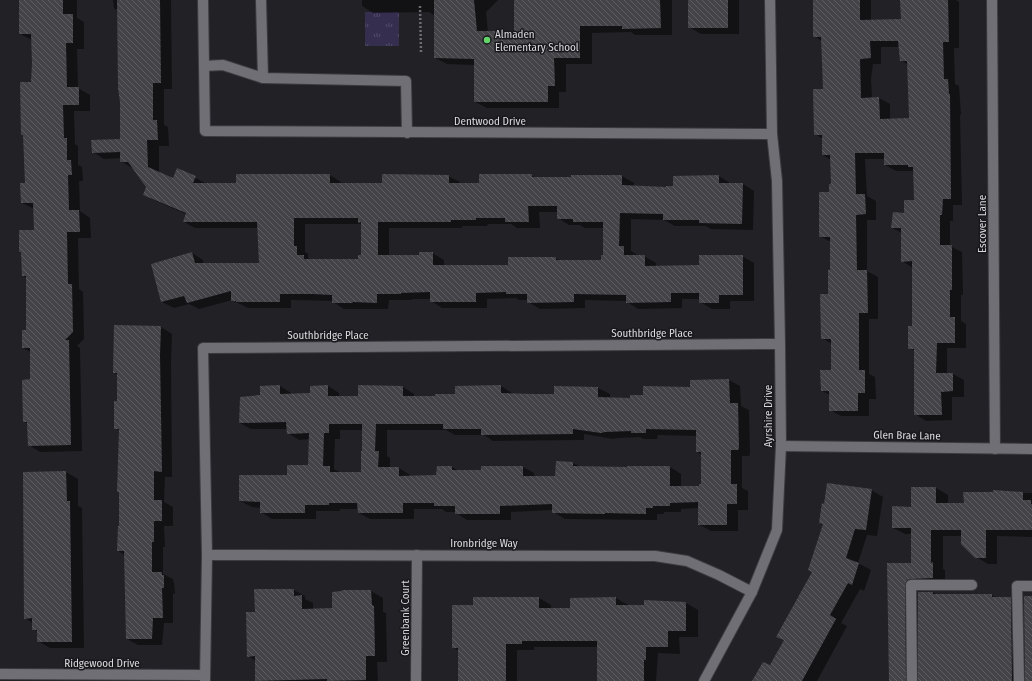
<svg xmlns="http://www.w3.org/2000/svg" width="1032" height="681" font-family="'Fira Sans Condensed',sans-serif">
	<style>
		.grass { fill: url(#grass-tufts) }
		.shadow { fill: #0007; fill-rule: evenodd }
		.building { fill: url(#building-back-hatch); fill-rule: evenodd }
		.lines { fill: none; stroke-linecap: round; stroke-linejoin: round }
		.lane-casing { stroke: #3d3d40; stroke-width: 12 }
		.street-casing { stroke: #3d3d40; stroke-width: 12 }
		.path { stroke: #6d6c70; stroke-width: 2.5; stroke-dasharray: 2 2; stroke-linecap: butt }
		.lane { stroke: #706f75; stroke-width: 10 }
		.street { stroke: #706f75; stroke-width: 10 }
		.poi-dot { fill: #64d468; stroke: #19181c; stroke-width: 1.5 }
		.labels { text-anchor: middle; stroke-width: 3; stroke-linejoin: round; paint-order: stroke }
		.poi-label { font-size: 11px; fill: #dadadd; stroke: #19181c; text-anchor: start }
		.street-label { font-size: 11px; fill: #dadadd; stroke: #19181c }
	</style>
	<defs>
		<pattern id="grass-tufts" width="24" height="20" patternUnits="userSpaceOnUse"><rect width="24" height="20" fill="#362e4f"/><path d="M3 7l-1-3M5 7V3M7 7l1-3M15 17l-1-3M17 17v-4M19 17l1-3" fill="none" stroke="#524c68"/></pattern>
		<pattern id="building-back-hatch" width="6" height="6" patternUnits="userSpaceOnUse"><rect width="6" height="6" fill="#444348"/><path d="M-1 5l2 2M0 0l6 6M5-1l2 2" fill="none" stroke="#5e5e62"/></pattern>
	</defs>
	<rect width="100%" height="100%" fill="#222126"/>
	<rect class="grass" x="365" y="12" width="34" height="34"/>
	<g class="shadow">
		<polygon points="20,0 77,0 77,18 84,22 84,49 77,49 78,88 90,95 90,111 74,111 75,144 78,146 78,165 82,167 83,181 79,181 80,211 90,218 91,238 78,238 79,289 83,292 84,339 77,346 80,348 82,451 40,452 29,445 28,424 24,422 31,380 31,352 23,348 27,331 27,278 23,276 22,253 20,252 35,231 34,209 22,203 26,184 24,136 22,134 32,83 32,40 20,34"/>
		<path d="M113,0H171L172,89H164V125L168,127L169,146H159V173L174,179L178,169L207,184H237L330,175L341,182V184H383L448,176L460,182V184H480L531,175L535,178H572V176H622L634,183L633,187L667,188L719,176L730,183V184H743L754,191L753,230L711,229L706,226H675L664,220L631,219V251L636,254V256H644L656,263V267L700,266L742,256L754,263V301H730V309H712L700,302V299H682V308L638,309L627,302V301L585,300V308L540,309L528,302V300H519L516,298L487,299V308H442L431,301V299H412V300H389L388,309H344L333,302V301L291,300V308H248L232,300L199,309L189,304L174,308L162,302L152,264L192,253L203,260L204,264H260L259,228H195L184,222L186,214L156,201L145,195L148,187L132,168L121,161V158L104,159L93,152L121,140L118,11L114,8ZM539,212H558V218L569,225H580L585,228H604V256L602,261H560L556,258H509V266H444V260L432,253L420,256H389V228H462V226H487L488,224H511L517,228H540ZM305,224H362V256L359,260H311L308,258V254L305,252Z"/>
		<polygon points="362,0 498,0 486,12 488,32 515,32 515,0 672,0 672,35 635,35 631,32 592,33 592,64 566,64 566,92 559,92 559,108 487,108 475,102 475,65 447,64 435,58 435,16 429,12 373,13 362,6"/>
		<polygon points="689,0 739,0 739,34 701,34 689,27"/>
		<path d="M813,0H871V21L902,20L901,0H956L959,2V48H954L955,84L959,86L961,115H960L962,205H953V221H950V246L962,252L963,295H961V321L966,324V348H947V374H953L964,380V397H952V420L926,421L915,414V351L909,348L913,327V268L902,261V233L892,228L905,214L915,201L914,171H896L885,165V159H865L867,196L876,201V220H867V271L878,277V319H869V374L875,377L876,399H869V416H841L830,410V395L822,391L832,371V344L822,338L829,295L831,271V242L820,236L832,185L831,160L823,155V139L815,134L824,90L822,41L814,36ZM881,47H899V51L901,52V60L908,65L910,119L890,120V104L879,98H872L871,79L873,64H881Z"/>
		<polygon points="115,326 161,327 172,334 171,362 172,477 165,477 164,502 173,507 173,526 164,526 165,547 163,547 163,574 173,579 174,583 175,593 173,594 173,623 164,623 162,645 138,645 127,639 125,555 118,551 120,527 120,431 115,428 118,402 118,375 114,373"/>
		<path d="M729,380L740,386L741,406L749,410L750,454L749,456H742V488L748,491V510H738V531H711L700,525L699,508L681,509V512H664V514H657V520L565,519L553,512V510L511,512V520H467L456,513V512H446L442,509H414V519H370L359,513V509H340V511H316V519H272L261,512V508L252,507L240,501L309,466L310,439L299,440L288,433V429H251L240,423L261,396L280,386L291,393V395L311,394L328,386L339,393V397H359V386L403,387L414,394V397H436L456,395L501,386L512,393V394L555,395V387L598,388L610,394V398L631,399L691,388V381ZM340,430H363V452L362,473H341L334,469L335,439H340ZM387,430H446L455,435H484L493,441L584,440V434L613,439L617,438L640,437L644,439H657L658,435L697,436V452L702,455V485L700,487H681V474L670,467H581L573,463L556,477H534V473L523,467L482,471H459L452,467L437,476H410V475L399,468H390V458L387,456Z"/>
		<polygon points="66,472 78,479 78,506 82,508 84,648 50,648 38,641 38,632 33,629 33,623 25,618"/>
		<polygon points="912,488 936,488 948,495 948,504 965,504 1012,493 1032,493 1032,537 997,536 997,564 988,564 976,557 962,536 943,536 943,569 945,570 945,585 919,586 916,592 917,681 890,681 888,564 912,564 912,534 905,534 893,528 912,508"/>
		<polygon points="871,490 883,497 877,536 867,535 858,563 871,570 864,591 860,589 841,623 847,626 817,681 753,681 770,667 785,640 813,572 824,525 820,523"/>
		<polygon points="294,590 305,596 305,599 313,603 313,610 333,609 371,591 383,598 383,612 386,613 387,662 377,662 378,681 256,681 256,661 248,656 256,613"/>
		<polygon points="919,592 933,592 937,595 992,595 997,598 1010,598 1022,605 1024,656 1026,656 1032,597 1032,681 919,681"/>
		<polygon points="474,598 539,598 551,605 551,609 571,609 616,598 628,605 628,606 686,603 698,610 698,637 679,637 680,654 658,653 656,681 598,681 598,647 534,647 534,650 517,650 517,681 459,681 459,651 453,647 474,606"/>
	</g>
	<g class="building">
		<polygon points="19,0 63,0 63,14 73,14 73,43 66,43 67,87 79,87 79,105 63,105 64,138 67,138 67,160 71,160 72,175 68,175 69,210 79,210 80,232 67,232 68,284 72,284 73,332 65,340 69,340 71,445 28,446 27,422 23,422 22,380 30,379 30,348 22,348 22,330 26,330 26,276 22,276 21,252 19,252 19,230 34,230 33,203 21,203 20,183 25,183 23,135 21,135 20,82 31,82 32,63 31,34 19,34"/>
		<path d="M117,0H160L161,83H153V120H157L158,140H147L148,167L173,178L177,168L196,176L193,183H236V174H330V183H382V174L449,175V183H479V174H532V177H571V175H622V185L666,187V186H673V176L719,175V183H743L742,224L699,223V220H663V214L620,213L619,246H624V255H645V266L699,265V255H743V295H719V303H699V293H671V302L626,303V295L574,294V302L527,303V294H506V292L476,293V302H430V292L401,293V294H377V303L353,302L352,303H332V295L312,294H280V302H236V301H231V291L187,303L184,296L161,302L151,264L192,252L195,263H259L257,222H183L186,213L143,195L146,187L128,162H120V152L92,153L91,140L120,139V102L118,88ZM528,206H557V219H573V222H603V255H601V260H556V257H508V265H433V252H419V255H378V222H451V220H476V218H505V222H529ZM294,218H358V223L361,222V255H358V259H304V255H297V246H294Z"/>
		<polygon points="434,0 474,0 477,31 514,31 514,0 660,0 661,28 622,29 622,26 580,26 580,58 554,58 555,86 548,86 548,102 474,102 474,59 434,58"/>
		<rect x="688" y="0" width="40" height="28"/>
		<path d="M813,0H860V20L901,19L900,0H948L949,42H943L944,79H948L949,94H950L951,199H943L942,215H940V245H952V290H950V317H955V343H937L936,373H953V391L941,392L942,415H914V349H908V326H912V261L901,262V228H891L893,212L904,213V200H914L913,167H908V165H884V153H855L856,194H865L866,214L856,215L857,270H867L868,313H859V370H865V393H858V411H829V391H821L820,370H831V339H821L820,294H828V270H830V237H819V192H829V184H831L830,155H822V135H814L813,89H823L821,37H813ZM870,41H898L900,61H907L909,118L880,119L879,97L861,98L860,60L861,59L871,58Z"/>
		<polygon points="114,325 161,326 160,355 162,472 154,471 154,500 162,500 162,521 154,521 154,542 152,542 152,572 162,572 162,575 164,575 164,588 162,588 163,618 153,618 152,639 126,639 124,551 117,551 118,526 119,526 119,492 117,492 119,429 114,429 114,401 117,401 117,373 113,373"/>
		<path d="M729,379L730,403H738L739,448L738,450H731V484H737V504H727V525H698V502L670,503V506H653V508H646V514L605,513V514L552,513V504L500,506V514H455V506H434V503H403V513H358L357,503H329V505H305V513H260V502L239,501V475H287V465H308L309,433L287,434L286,422L239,423L240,397L260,395V386L280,385V394L310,393V386L328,385V396H358V385L403,386V396H435V394H455V386L501,385V393L534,394H554V386L598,387V397L630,398V395H643V386L690,387V380ZM329,424H362V451H361V472H330V466H323L324,433H329ZM376,424H443V429H481V435L573,434V429L601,433L605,432L631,431V433H646V429L696,430V452H701V484H699V486H670V466H627V467L573,466V462L556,461L555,476H523V466H481V470H452V466H437L436,475L399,476V467H378L379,451H375Z"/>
		<polygon points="66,471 67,501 70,501 72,642 37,642 37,630 32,630 32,618 24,619 23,472"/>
		<polygon points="827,483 872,489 866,530 855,529 846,558 859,563 852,585 848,583 830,615 836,619 802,681 752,681 763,662 770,665 784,640 776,637 812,572 808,570 823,524 819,523 822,503 824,504"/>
		<polygon points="911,487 936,487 936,503 964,503 963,492 993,492 993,490 1023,492 1023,500 1031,500 1031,504 1032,504 1032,530 986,530 986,558 975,558 961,544 961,530 931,530 931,563 933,562 933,578 911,579 907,580 905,585 906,681 889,681 887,563 911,563 911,528 892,528 892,506 911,507"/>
		<polygon points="254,589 294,589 294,596 302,595 302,609 332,608 332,592 342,591 342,590 371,590 372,605 374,606 375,656 366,656 366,680 327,681 327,679 255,681 255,656 247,657 246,612 255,612"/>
		<polygon points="918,592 933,592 933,594 992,594 992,597 1011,597 1012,681 918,681"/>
		<polygon points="1024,596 1032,596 1032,681 1025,681"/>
		<polygon points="473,597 539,597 539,608 570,608 570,598 616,597 616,605 644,605 644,600 686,602 686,631 668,631 668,647 646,647 646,660 644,660 644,681 597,681 597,641 522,641 522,644 506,644 506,681 458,681 458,648 452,648 452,605 473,605"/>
	</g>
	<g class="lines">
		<defs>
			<g id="lane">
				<polyline points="261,0 263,78"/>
				<polyline points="204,66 223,65 263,78 406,81 407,133"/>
				<polyline points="912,681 911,585 972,585"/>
				<polyline points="1019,681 1017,586 1032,586"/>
			</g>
			<g id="street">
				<polyline points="203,0 205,131 772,134 770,0"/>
				<polyline points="992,0 995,449"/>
				<polyline points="781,446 1032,449"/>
				<polyline points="207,555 655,556 687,561 719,575 752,592"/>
				<polyline points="0,674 204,675"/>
				<polyline points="205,681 207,555 203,348 780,344"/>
				<polyline points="416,681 417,555"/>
				<polyline points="704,681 752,592 777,530 781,446 780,344 777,181 772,134"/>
			</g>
		</defs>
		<use href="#lane" class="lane-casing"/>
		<use href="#street" class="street-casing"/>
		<polyline class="path" points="420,6 421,52"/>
		<use href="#lane" class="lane"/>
		<use href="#street" class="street"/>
	</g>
	<circle class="poi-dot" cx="487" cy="40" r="4"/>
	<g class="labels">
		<g class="poi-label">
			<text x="495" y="38">Almaden<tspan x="495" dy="13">Elementary School</tspan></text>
		</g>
		<g class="street-label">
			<text x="490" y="125">Dentwood Drive</text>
			<text transform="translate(982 224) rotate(-90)" y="4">Escover Lane</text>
			<text x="652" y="337">Southbridge Place</text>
			<text x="328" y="339">Southbridge Place</text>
			<text transform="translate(768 416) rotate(-90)" y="4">Ayrshire Drive</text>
			<text transform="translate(907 435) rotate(1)" y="4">Glen Brae Lane</text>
			<text x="484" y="547">Ironbridge Way</text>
			<text transform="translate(405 618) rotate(-90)" y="4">Greenbank Court</text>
			<text x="102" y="667">Ridgewood Drive</text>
		</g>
	</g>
</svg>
